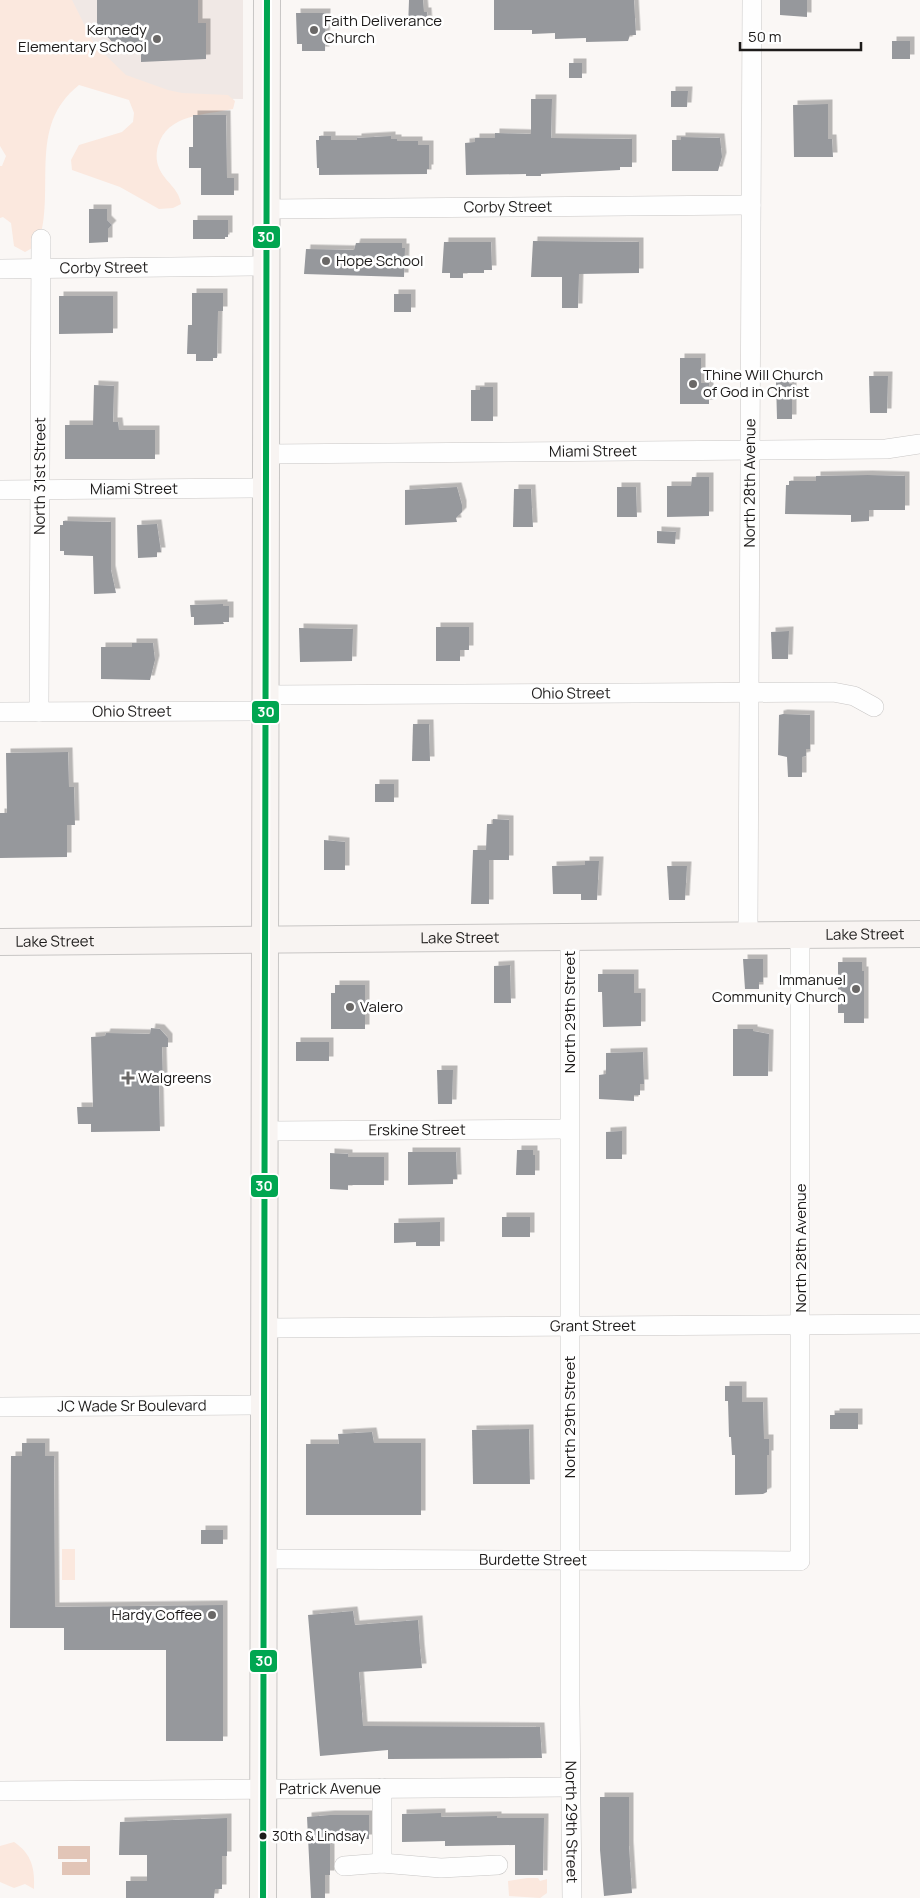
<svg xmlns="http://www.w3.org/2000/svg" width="920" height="1898" font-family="Manrope,sans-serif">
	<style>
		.built { fill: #f0e8e5 }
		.green { fill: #fbe8de }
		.water { fill: #e2c5b7 }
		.building { fill: #96989c; filter: url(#shadow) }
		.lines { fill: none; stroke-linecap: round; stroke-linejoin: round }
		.street-casing { stroke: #c8c6c5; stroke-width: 20 }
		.secondary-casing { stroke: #c8c6c5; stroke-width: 28 }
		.street { stroke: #fefefe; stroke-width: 19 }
		.secondary { stroke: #f8f4f2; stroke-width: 26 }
		.bus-1-casing { stroke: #fff; stroke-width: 10 }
		.bus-1 { stroke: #00a651; stroke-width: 6 }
		.poi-dot { fill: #6a6867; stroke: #fff; stroke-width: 2 }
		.bus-dot { fill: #1d1b1a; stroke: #fff; stroke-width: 2 }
		.labels { text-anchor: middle; stroke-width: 5; stroke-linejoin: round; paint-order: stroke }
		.bus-label { font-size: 14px; fill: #1d1b1a; stroke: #fff; text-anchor: start }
		.poi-label { font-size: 15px; fill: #1d1b1a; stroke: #fff; text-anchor: start }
		.street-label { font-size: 15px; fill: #1d1b1a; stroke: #fff }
		.line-badge { stroke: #fff; stroke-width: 2 }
		.badge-label { font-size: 14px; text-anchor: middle; font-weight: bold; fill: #fff }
	</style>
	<defs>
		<filter id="shadow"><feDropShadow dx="4.5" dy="-4.5" stdDeviation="0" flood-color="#0004"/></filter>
	</defs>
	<rect width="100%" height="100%" fill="#faf7f5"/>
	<polygon class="built" points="34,0 243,0 243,99 148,98"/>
	<g class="green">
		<path d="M0,0H72L94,44L126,75L168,90L182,93L228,95L235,101L233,109C205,115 167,114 158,146C156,153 156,161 159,168C164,181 179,188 181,204L173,208L159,209L120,187L72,170L71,160L79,145L122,132L133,122L134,113L129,100L79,85C26,127 57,189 38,245L25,252L14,246L11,223L3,217L0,218V166H2L6,156L0,146Z"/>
		<rect x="62" y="1549" width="13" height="31"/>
		<path d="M14,1842C32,1854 35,1869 34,1889L25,1884L14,1888L0,1882V1846Z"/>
		<polygon points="527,1878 538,1878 540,1881 547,1879 547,1893 540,1898 509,1896 508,1881"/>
	</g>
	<polygon class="water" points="58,1846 90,1846 90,1875 62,1875 62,1862 87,1862 87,1859 58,1859"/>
	<g class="building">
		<polygon points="97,0 198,0 198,23 206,23 206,59 141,62 141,52 121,52 97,25"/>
		<polygon points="409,0 423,0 424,12 427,12 428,27 408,28"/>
		<polygon points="494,0 634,0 636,35 630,35 628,41 586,42 586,38 555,39 555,33 532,34 532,30 494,30"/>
		<polygon points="780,0 807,0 807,17 780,15"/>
		<polygon points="296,13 326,13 325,51 302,51 302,44 297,44"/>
		<rect x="892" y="41" width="18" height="18"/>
		<rect x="569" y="63" width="13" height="15"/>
		<polygon points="671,91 688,91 687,107 671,107"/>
		<polygon points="531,99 552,99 551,138 632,139 632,167 620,167 620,170 541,174 541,176 526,176 526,174 466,175 465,143 475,142 475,138 495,138 495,133 531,134"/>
		<polygon points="828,104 828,139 832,139 833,157 794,157 793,105"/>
		<polygon points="193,115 226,115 227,178 234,178 234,195 201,195 201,168 189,168 189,147 193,147"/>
		<polygon points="319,136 331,136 331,140 357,140 357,138 391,136 391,139 397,139 397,141 418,141 418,145 429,145 429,169 427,169 427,174 319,175 319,168 317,168 316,140 319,140"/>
		<polygon points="681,137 720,138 722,157 718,171 672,171 672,140 681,140"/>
		<polygon points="89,209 107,209 107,220 112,225 108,229 108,242 89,243"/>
		<polygon points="193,220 228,220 228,237 225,237 225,239 193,239"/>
		<polygon points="533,241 639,242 639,273 579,274 578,308 562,308 562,277 531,277"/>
		<polygon points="444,242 491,242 492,270 484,270 484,273 463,273 463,278 450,278 450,273 442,273"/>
		<polygon points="356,243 402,243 402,248 405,248 404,277 304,274 306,249 354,250"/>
		<polygon points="192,293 223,293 223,311 218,311 217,358 213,358 213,361 196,361 196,354 187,354 188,325 192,325"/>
		<rect x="394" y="294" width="17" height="18"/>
		<polygon points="59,296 113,296 113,333 59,334"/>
		<polygon points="680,358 701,358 701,383 709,383 709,404 680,404"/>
		<polygon points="869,376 888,376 887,413 870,413"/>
		<polygon points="789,380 789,384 792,384 792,419 777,419 776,381"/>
		<polygon points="94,385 114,386 113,422 118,422 119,430 155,430 155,459 65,459 65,425 93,425"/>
		<polygon points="480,387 493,387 493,421 471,421 471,390 480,390"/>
		<polygon points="868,475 905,476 905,510 869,510 869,521 851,522 851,515 785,514 786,485 789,485 789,481 816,481 816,476"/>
		<polygon points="692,477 709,477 709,516 667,517 667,486 691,486"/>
		<polygon points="457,487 462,505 462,512 456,518 457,522 405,525 405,490"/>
		<polygon points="617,487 636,487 637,517 617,517"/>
		<polygon points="514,489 531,489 533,527 513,527"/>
		<polygon points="63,521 111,522 111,570 116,593 94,594 93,556 64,555 64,551 60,551 60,525 63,525"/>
		<polygon points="157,524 161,552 157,552 157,557 138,558 137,525"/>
		<polygon points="657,531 676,532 675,544 657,543"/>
		<polygon points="223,604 223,606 229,606 229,622 223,622 224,624 194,625 194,617 191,617 190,605"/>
		<polygon points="436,627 469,627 469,650 460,650 460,661 436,661"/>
		<polygon points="299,628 353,629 352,661 300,662"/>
		<polygon points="789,631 788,659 772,659 771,632"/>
		<polygon points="132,643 153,643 155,660 150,680 101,679 101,647 132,647"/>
		<polygon points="783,714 810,715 810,749 806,749 806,756 802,757 802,777 788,777 787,757 778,755 779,715"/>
		<polygon points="413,724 429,724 430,761 412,761"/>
		<polygon points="68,752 69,787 74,787 75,825 67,825 67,857 0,858 0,813 7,813 6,753"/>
		<rect x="375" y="784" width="19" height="18"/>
		<polygon points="493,819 509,820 509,860 489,860 489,904 471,904 473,850 486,850 487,824 493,824"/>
		<polygon points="324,840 345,842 345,870 324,870"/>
		<polygon points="585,861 599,861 597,900 581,900 581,894 553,894 552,866 585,865"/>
		<polygon points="667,866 687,866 685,900 669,900"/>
		<polygon points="743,959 763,959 763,982 759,982 759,989 745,989"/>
		<polygon points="838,962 862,962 862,971 864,971 864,1023 844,1023 844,1013 838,1013"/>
		<polygon points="510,965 511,1003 494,1003 494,966"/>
		<polygon points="598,974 634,974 634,993 641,993 641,1026 603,1027 602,992 598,992"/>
		<polygon points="335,985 365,985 365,1029 331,1029 331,993 335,993"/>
		<polygon points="151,1028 160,1029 168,1038 168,1047 162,1047 163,1083 159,1084 160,1131 91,1132 91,1124 78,1124 77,1107 93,1107 91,1037 105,1036 106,1033 150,1034"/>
		<polygon points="733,1029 753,1029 753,1031 769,1034 768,1076 733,1076"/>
		<rect x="296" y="1042" width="33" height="19"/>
		<polygon points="643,1052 644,1084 640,1084 640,1095 634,1095 634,1101 599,1099 599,1075 606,1074 606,1053"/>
		<polygon points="437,1070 453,1070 452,1104 438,1104"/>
		<polygon points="622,1131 622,1159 606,1159 606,1132"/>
		<polygon points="517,1150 533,1150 533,1155 535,1155 535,1175 516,1175"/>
		<polygon points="408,1152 456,1152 457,1179 453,1179 453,1184 408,1185"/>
		<polygon points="330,1153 348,1154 348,1157 384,1157 384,1185 348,1185 348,1190 330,1189"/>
		<rect x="502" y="1217" width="28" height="20"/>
		<polygon points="440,1222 440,1246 416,1246 416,1242 394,1243 394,1223"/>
		<polygon points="725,1386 742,1386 742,1402 763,1402 764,1439 769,1439 769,1455 767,1455 767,1492 763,1494 735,1495 735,1455 732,1455 731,1437 729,1437 728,1401 725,1401"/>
		<polygon points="835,1413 858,1413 858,1429 830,1429 830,1415 835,1415"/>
		<polygon points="529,1429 530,1484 473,1484 472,1430"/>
		<polygon points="372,1432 374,1443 421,1443 421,1515 306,1515 306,1444 339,1444 338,1434"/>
		<polygon points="22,1443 45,1443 45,1456 54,1456 55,1607 223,1605 223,1741 166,1741 166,1650 64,1650 64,1628 10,1628 11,1456 22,1456"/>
		<rect x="201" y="1530" width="22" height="14"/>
		<polygon points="353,1611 355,1625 418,1620 420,1649 422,1668 359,1672 363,1726 540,1727 542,1758 388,1759 388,1750 320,1756 308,1615"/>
		<polygon points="600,1797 629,1797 629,1846 632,1893 604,1896 600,1850"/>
		<polygon points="441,1813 441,1817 497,1816 497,1818 544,1818 543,1875 515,1875 515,1845 445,1846 445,1841 402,1842 402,1814"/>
		<polygon points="330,1815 369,1815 369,1839 330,1839 330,1875 325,1875 325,1898 311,1898 307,1817"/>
		<polygon points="227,1818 227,1856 222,1856 222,1889 215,1889 214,1898 126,1898 126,1881 147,1881 147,1855 119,1855 120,1822"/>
	</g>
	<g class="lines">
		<defs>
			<g id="street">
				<path id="s1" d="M266,209L751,205"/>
				<path id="s2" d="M0,269L267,266"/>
				<path id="s3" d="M267,454L886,449L920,444"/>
				<path id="s4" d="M0,490L266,488"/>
				<path id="s5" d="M265,695L833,692L854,696L874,707"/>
				<path id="s6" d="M0,712L265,711"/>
				<path id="s7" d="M39,712L41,239"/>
				<path id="s8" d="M748,935L752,0"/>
				<path id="s9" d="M570,936V1703L572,1898"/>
				<path id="s10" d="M266,1131L569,1129"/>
				<path id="s11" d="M265,1328L920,1324"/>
				<path id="s12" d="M0,1407L265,1405"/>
				<path id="s13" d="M264,1559L800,1561V934"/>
				<polyline points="382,1788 382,1863"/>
				<path id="s14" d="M0,1791L570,1787"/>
				<polyline points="344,1866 382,1863 441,1868 498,1865"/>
			</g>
			<g id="secondary">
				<path id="s15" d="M0,942L920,934"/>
				<polyline points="263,1898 267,0"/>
			</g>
		</defs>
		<use href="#street" class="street-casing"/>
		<use href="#secondary" class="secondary-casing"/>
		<use href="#street" class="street"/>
		<use href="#secondary" class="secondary"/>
		<defs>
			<polyline id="bus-1" points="263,1898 267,0"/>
		</defs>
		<use href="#bus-1" class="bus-1-casing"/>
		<use href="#bus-1" class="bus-1"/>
	</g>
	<g class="poi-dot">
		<circle cx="314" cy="30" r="5"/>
		<circle cx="157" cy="39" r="5"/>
		<circle cx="326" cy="261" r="5"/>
		<circle cx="693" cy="384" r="5"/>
		<circle cx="856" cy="989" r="5"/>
		<circle cx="350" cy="1007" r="5"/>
		<path d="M125.5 1070.5h5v5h5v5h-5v5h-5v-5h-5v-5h5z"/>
		<circle cx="212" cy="1615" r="5"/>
	</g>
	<circle class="bus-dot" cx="263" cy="1836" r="4.5"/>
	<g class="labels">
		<g class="bus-label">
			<text x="272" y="1841">30th &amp; Lindsay</text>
		</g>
		<g class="poi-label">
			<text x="324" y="26">Faith Deliverance<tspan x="324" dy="17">Church</tspan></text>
			<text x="147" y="35" text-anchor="end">Kennedy<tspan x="147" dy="17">Elementary School</tspan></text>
			<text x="336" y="266">Hope School</text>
			<text x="703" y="380">Thine Will Church<tspan x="703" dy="17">of God in Christ</tspan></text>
			<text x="846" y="985" text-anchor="end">Immanuel<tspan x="846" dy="17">Community Church</tspan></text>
			<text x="360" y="1012">Valero</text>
			<text x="138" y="1083">Walgreens</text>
			<text x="202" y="1620" text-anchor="end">Hardy Coffee</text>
		</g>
		<g class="street-label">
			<text dy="5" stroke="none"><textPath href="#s1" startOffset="242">Corby Street</textPath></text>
			<text dy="5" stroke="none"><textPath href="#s2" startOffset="104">Corby Street</textPath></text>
			<text dy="5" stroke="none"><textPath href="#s3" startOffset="326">Miami Street</textPath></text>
			<text dy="5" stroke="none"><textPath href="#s7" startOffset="236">North 31st Street</textPath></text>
			<text dy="5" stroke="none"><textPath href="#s8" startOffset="452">North 28th Avenue</textPath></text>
			<text dy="5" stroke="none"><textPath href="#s4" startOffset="134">Miami Street</textPath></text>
			<text dy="5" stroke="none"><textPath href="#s5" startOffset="306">Ohio Street</textPath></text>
			<text dy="5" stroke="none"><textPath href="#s6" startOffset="132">Ohio Street</textPath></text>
			<text dy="5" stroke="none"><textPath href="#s15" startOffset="865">Lake Street</textPath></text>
			<text dy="5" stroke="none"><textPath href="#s15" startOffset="460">Lake Street</textPath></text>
			<text dy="5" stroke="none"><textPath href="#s15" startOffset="55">Lake Street</textPath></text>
			<text transform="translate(570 1012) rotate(-90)" y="5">North 29th Street</text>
			<text dy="5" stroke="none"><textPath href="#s10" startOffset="151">Erskine Street</textPath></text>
			<text transform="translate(801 1248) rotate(-90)" y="5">North 28th Avenue</text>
			<text dy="5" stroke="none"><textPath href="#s11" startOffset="328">Grant Street</textPath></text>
			<text dy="5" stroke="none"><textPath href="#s12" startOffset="132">JC Wade Sr Boulevard</textPath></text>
			<text transform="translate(570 1417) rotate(-90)" y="5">North 29th Street</text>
			<text dy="5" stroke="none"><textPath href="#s13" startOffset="269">Burdette Street</textPath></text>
			<text dy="5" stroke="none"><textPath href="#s14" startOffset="330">Patrick Avenue</textPath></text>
			<text dy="5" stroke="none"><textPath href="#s9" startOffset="886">North 29th Street</textPath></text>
		</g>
	</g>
	<g class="line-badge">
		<rect x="252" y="225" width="29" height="24" rx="5" fill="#00a651"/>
		<rect x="251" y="700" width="29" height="24" rx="5" fill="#00a651"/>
		<rect x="250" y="1174" width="29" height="24" rx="5" fill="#00a651"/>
		<rect x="249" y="1649" width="29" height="24" rx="5" fill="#00a651"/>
	</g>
	<g class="badge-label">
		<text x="266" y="242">30</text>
		<text x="266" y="717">30</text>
		<text x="264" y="1191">30</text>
		<text x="264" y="1666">30</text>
	</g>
	<path d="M740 42v8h121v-8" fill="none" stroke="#1d1b1a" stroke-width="2.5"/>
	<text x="748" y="42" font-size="15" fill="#1d1b1a" stroke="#ffffff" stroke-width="4" paint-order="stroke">50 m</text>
</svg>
